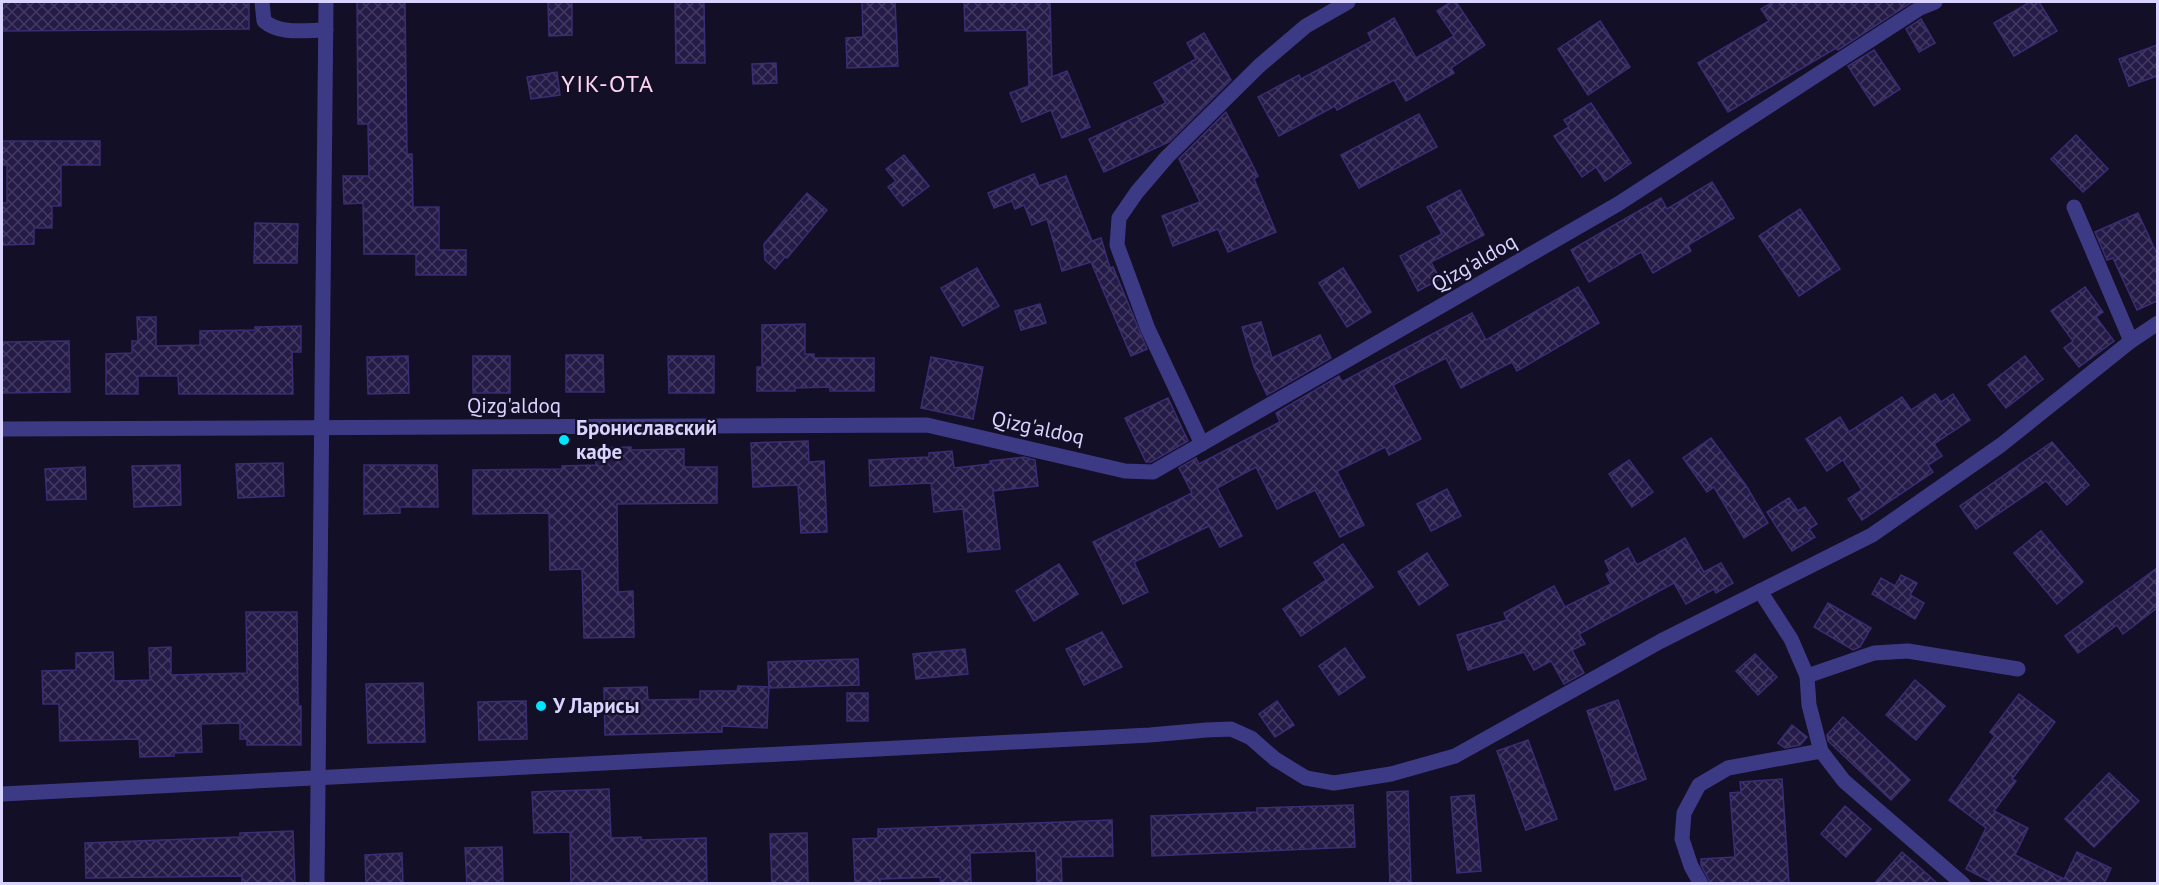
<svg xmlns="http://www.w3.org/2000/svg" width="2159" height="885" font-family="'PT Sans',sans-serif">
	<style>
		.building { fill: url(#building-cross-hatch); stroke: #3b2d73; stroke-width: 1.5 }
		.lines { fill: none; stroke-linecap: round; stroke-linejoin: round }
		.minor { stroke: #3d3a85; stroke-width: 15 }
		.poi-dot { fill: #00e5ff; stroke: #130f26; stroke-width: 2 }
		.labels { text-anchor: middle; stroke-width: 4.5; stroke-linejoin: round; paint-order: stroke }
		.street-label { font-size: 21px; fill: #d9d4ff; stroke: #130f26 }
		.poi-label { font-size: 21px; font-weight: bold; fill: #d9d4ff; stroke: #130f26; text-anchor: start }
		.quarter-label { font-size: 24px; letter-spacing: 1.5px; fill: #ffd6f0; stroke: #130f26 }
	</style>
	<defs>
		<pattern id="building-cross-hatch" width="8" height="8" patternUnits="userSpaceOnUse" patternTransform="scale(1.5)"><rect width="8" height="8" fill="#241b47"/><path d="M0 0l8 8M0 8l8-8" fill="none" stroke="#433b63"/></pattern>
	</defs>
	<rect width="100%" height="100%" fill="#130f26"/>
	<g class="building">
		<polygon points="2,2 249,2 249,29 2,31"/>
		<polygon points="357,2 405,2 407,154 412,154 413,207 439,207 439,250 466,250 466,275 416,275 416,254 364,254 363,203 344,204 343,176 369,176 368,124 358,124"/>
		<polygon points="548,2 572,2 572,35 549,36"/>
		<polygon points="675,2 704,2 705,63 676,63"/>
		<polygon points="862,2 895,2 898,66 847,68 846,38 863,37"/>
		<polygon points="964,2 1050,2 1052,77 1067,71 1090,127 1062,138 1051,110 1022,122 1010,93 1029,86 1027,30 965,31"/>
		<polygon points="1451,2 1456,2 1485,45 1451,68 1454,73 1406,101 1394,80 1337,110 1335,106 1279,136 1258,97 1299,75 1301,79 1372,41 1368,33 1394,18 1416,58 1454,36 1437,11"/>
		<polygon points="1773,2 1912,2 1838,50 1836,48 1728,112 1698,63 1769,21 1761,9"/>
		<polygon points="2030,2 2039,2 2057,31 2014,56 1994,23"/>
		<polygon points="1921,19 1935,43 1919,52 1906,29"/>
		<polygon points="1600,21 1630,67 1588,95 1558,49"/>
		<polygon points="1204,33 1231,80 1169,142 1104,172 1089,139 1166,103 1154,83 1196,59 1187,43"/>
		<polygon points="2157,45 2157,76 2129,86 2119,59"/>
		<polygon points="1874,50 1900,89 1874,106 1848,66"/>
		<polygon points="776,63 777,83 753,84 752,64"/>
		<polygon points="557,72 560,95 531,99 527,77"/>
		<polygon points="1591,103 1631,163 1605,181 1596,167 1582,177 1554,136 1569,127 1564,120"/>
		<polygon points="1226,112 1258,176 1254,179 1276,232 1228,252 1218,229 1173,246 1162,216 1200,202 1179,159"/>
		<polygon points="1419,114 1437,147 1359,188 1341,155"/>
		<polygon points="2076,135 2108,169 2083,192 2051,159"/>
		<polygon points="2,141 100,141 100,165 61,165 61,206 52,206 52,228 34,228 34,244 2,245 2,203 7,203 7,165 2,165"/>
		<polygon points="904,155 929,186 903,206 888,187 896,181 886,169"/>
		<polygon points="1034,174 1039,186 1066,176 1092,241 1101,238 1110,268 1113,267 1147,349 1131,356 1091,262 1062,271 1047,219 1032,225 1024,205 1015,209 1012,201 994,208 988,193"/>
		<polygon points="1712,182 1734,218 1688,245 1691,251 1653,273 1641,252 1589,282 1571,250 1661,198 1667,209"/>
		<polygon points="1460,190 1484,235 1431,262 1440,279 1418,291 1400,256 1442,234 1427,207"/>
		<polygon points="807,193 827,210 787,258 785,257 775,269 765,260 764,244"/>
		<polygon points="1800,209 1840,269 1799,296 1759,236"/>
		<polygon points="2138,213 2157,254 2157,301 2137,310 2113,258 2107,260 2095,232"/>
		<polygon points="255,223 298,224 297,263 254,263"/>
		<polygon points="977,268 999,306 963,326 941,288"/>
		<polygon points="1343,268 1371,312 1347,327 1319,283"/>
		<polygon points="1578,287 1599,323 1517,371 1512,362 1461,388 1446,358 1393,385 1421,439 1389,455 1385,447 1337,471 1364,525 1340,537 1315,490 1277,509 1256,467 1217,488 1242,536 1220,547 1209,526 1134,562 1148,592 1123,604 1093,542 1192,493 1179,468 1196,458 1199,464 1280,422 1276,413 1339,376 1342,382 1472,313 1486,340"/>
		<polygon points="2085,287 2103,312 2096,317 2114,341 2079,367 2064,348 2073,341 2051,311"/>
		<polygon points="1040,304 1046,323 1021,330 1015,311"/>
		<polygon points="137,317 156,317 156,346 200,345 200,331 255,330 255,327 301,326 301,352 292,352 293,394 179,394 178,376 138,376 138,394 106,394 106,354 132,353 132,341 138,341"/>
		<polygon points="1261,322 1272,358 1320,335 1331,358 1267,395 1254,367 1242,327"/>
		<polygon points="805,324 805,354 814,354 814,358 874,358 874,391 830,391 830,387 795,388 795,391 757,391 757,367 762,367 762,325"/>
		<polygon points="69,341 70,392 2,393 2,342"/>
		<polygon points="566,355 603,355 604,392 566,392"/>
		<polygon points="408,356 409,393 368,394 367,357"/>
		<rect x="473" y="356" width="37" height="37"/>
		<polygon points="668,356 714,356 714,393 669,393"/>
		<polygon points="2025,356 2043,379 2006,408 1988,385"/>
		<polygon points="931,357 983,367 973,419 921,408"/>
		<polygon points="1935,394 1941,402 1953,394 1970,420 1934,444 1942,456 1928,465 1933,472 1862,520 1848,499 1862,490 1843,460 1827,471 1806,439 1840,417 1849,432 1902,397 1911,410"/>
		<polygon points="1168,398 1188,441 1151,462 1146,462 1125,418"/>
		<polygon points="1711,438 1747,487 1768,523 1744,538 1714,487 1707,492 1683,458"/>
		<polygon points="808,441 809,462 824,461 827,532 801,533 798,485 753,487 751,443"/>
		<polygon points="2052,442 2089,485 2067,505 2046,481 1976,529 1960,506"/>
		<polygon points="631,447 631,450 684,449 684,467 717,467 717,503 617,504 618,592 633,591 634,637 584,638 582,569 550,570 549,513 473,514 473,470 562,469 562,466 596,465 595,448"/>
		<polygon points="952,451 954,468 990,464 990,461 1024,457 1035,460 1038,486 993,491 1000,549 968,552 963,509 934,512 931,483 870,486 869,460 929,457 929,453"/>
		<polygon points="1629,460 1653,492 1632,507 1609,474"/>
		<polygon points="283,463 284,496 238,498 236,464"/>
		<polygon points="180,465 181,505 134,507 132,466"/>
		<polygon points="364,465 437,465 438,507 400,507 400,513 364,514"/>
		<polygon points="85,467 86,499 47,500 45,469"/>
		<polygon points="1447,489 1461,516 1431,531 1417,504"/>
		<polygon points="1789,498 1798,511 1805,507 1817,524 1809,529 1815,537 1792,551 1767,512"/>
		<polygon points="2041,531 2083,582 2057,604 2014,553"/>
		<polygon points="1685,538 1704,572 1721,563 1733,583 1716,593 1714,589 1686,604 1674,583 1579,634 1585,644 1572,650 1584,673 1564,684 1551,661 1534,670 1524,652 1468,670 1457,635 1507,620 1504,613 1554,586 1565,607 1611,584 1606,574 1610,571 1605,561 1628,548 1637,565"/>
		<polygon points="1343,544 1373,587 1301,636 1283,609 1326,580 1314,563"/>
		<polygon points="1427,553 1448,585 1419,605 1398,572"/>
		<polygon points="1059,564 1078,594 1034,621 1016,591"/>
		<polygon points="2157,568 2157,608 2123,634 2117,625 2078,653 2065,636"/>
		<polygon points="1901,575 1917,583 1910,595 1924,603 1915,619 1872,594 1881,578 1895,586"/>
		<polygon points="1828,603 1871,628 1860,647 1853,650 1814,627"/>
		<polygon points="246,612 297,612 298,706 301,706 301,745 247,745 247,739 240,739 240,723 201,724 202,752 174,753 174,756 140,757 139,739 60,741 59,704 43,704 42,671 76,670 76,653 113,652 114,681 150,680 149,648 171,647 171,675 247,673"/>
		<polygon points="1102,632 1122,667 1084,685 1066,649"/>
		<polygon points="1345,648 1365,677 1339,695 1319,666"/>
		<polygon points="965,649 968,674 916,679 913,654"/>
		<polygon points="1755,654 1777,677 1758,695 1736,671"/>
		<polygon points="858,659 859,685 769,688 768,662"/>
		<polygon points="1915,680 1945,706 1916,740 1886,715"/>
		<polygon points="423,683 425,742 368,743 366,684"/>
		<polygon points="738,686 769,687 767,728 722,726 722,732 605,735 604,688 647,687 648,700 700,699 700,691 737,691"/>
		<rect x="847" y="693" width="21" height="28"/>
		<polygon points="2019,694 2055,722 2012,779 2016,781 1994,811 2028,828 2015,855 2064,879 2077,852 2111,868 2104,884 1995,884 1966,869 1986,828 1949,800 1995,736 1990,732"/>
		<polygon points="1618,700 1646,779 1615,790 1587,711"/>
		<polygon points="526,701 527,739 479,740 478,702"/>
		<polygon points="1277,701 1294,725 1275,737 1259,714"/>
		<polygon points="1843,717 1910,780 1891,800 1828,741 1827,735"/>
		<polygon points="1792,725 1807,737 1800,745 1785,748 1778,743"/>
		<polygon points="1528,740 1557,819 1526,830 1497,751"/>
		<polygon points="2109,773 2139,801 2094,847 2065,819"/>
		<polygon points="1782,779 1789,884 1747,884 1747,882 1711,884 1701,865 1701,859 1735,857 1730,793 1741,792 1740,782"/>
		<polygon points="609,789 611,838 641,837 641,840 706,838 707,884 571,884 570,832 534,833 532,792"/>
		<polygon points="1408,791 1411,884 1390,884 1387,792"/>
		<polygon points="1474,795 1481,871 1457,873 1451,797"/>
		<polygon points="1353,805 1355,847 1152,856 1151,816 1257,812 1257,808"/>
		<polygon points="1845,806 1871,829 1846,857 1821,834"/>
		<polygon points="1112,820 1113,856 1061,857 1062,884 1037,884 1036,851 970,853 971,884 941,884 940,877 880,879 880,883 855,883 853,839 878,838 878,829"/>
		<polygon points="293,831 295,883 242,884 242,876 86,878 85,843 240,837 240,833"/>
		<polygon points="807,833 808,884 772,884 770,834"/>
		<polygon points="502,847 503,884 467,884 465,848"/>
		<polygon points="1902,852 1917,865 1938,884 1874,884"/>
		<polygon points="402,853 403,884 366,884 365,855"/>
	</g>
	<g class="lines">
		<g class="minor">
			<path d="M262,2L264,21C280,35 306,30 326,30"/>
			<polyline points="2074,207 2131,341"/>
			<polyline points="2,429 927,425 1125,471 1153,472 1618,204 1920,8 1935,2"/>
			<polyline points="1202,444 1148,329 1117,245 1119,218 1137,192 1167,157 1259,66 1306,26 1348,2"/>
			<polyline points="1760,591 1791,639 1807,676 1809,705 1821,751 1844,781 1963,884"/>
			<polyline points="1807,676 1874,653 1908,651 2018,669"/>
			<polyline points="2,794 1150,735 1206,730 1231,729 1251,738 1275,759 1306,778 1334,783 1391,774 1455,756 1661,641 1872,535 2001,445 2131,341 2158,323"/>
			<polyline points="317,884 326,2"/>
			<polyline points="1701,884 1691,866 1682,839 1684,813 1699,785 1728,768 1821,751"/>
		</g>
	</g>
	<g class="poi-dot">
		<circle cx="564" cy="440" r="6"/>
		<circle cx="541" cy="706" r="6"/>
	</g>
	<g class="labels">
		<g class="street-label">
			<text transform="translate(1474 263) rotate(-30)" y="7">Qizg'aldoq</text>
			<text x="514" y="413">Qizg'aldoq</text>
			<text transform="translate(1038 428) rotate(12)" y="7">Qizg'aldoq</text>
		</g>
		<g class="poi-label">
			<text x="576" y="435">Брониславский<tspan x="576" dy="24">кафе</tspan></text>
			<text x="553" y="713">У Ларисы</text>
		</g>
		<g class="quarter-label">
			<text x="608" y="92">YIK-OTA</text>
		</g>
	</g>
	<rect width="2159" height="885" fill="none" stroke="#d9d4ff" stroke-width="6"/>
</svg>
